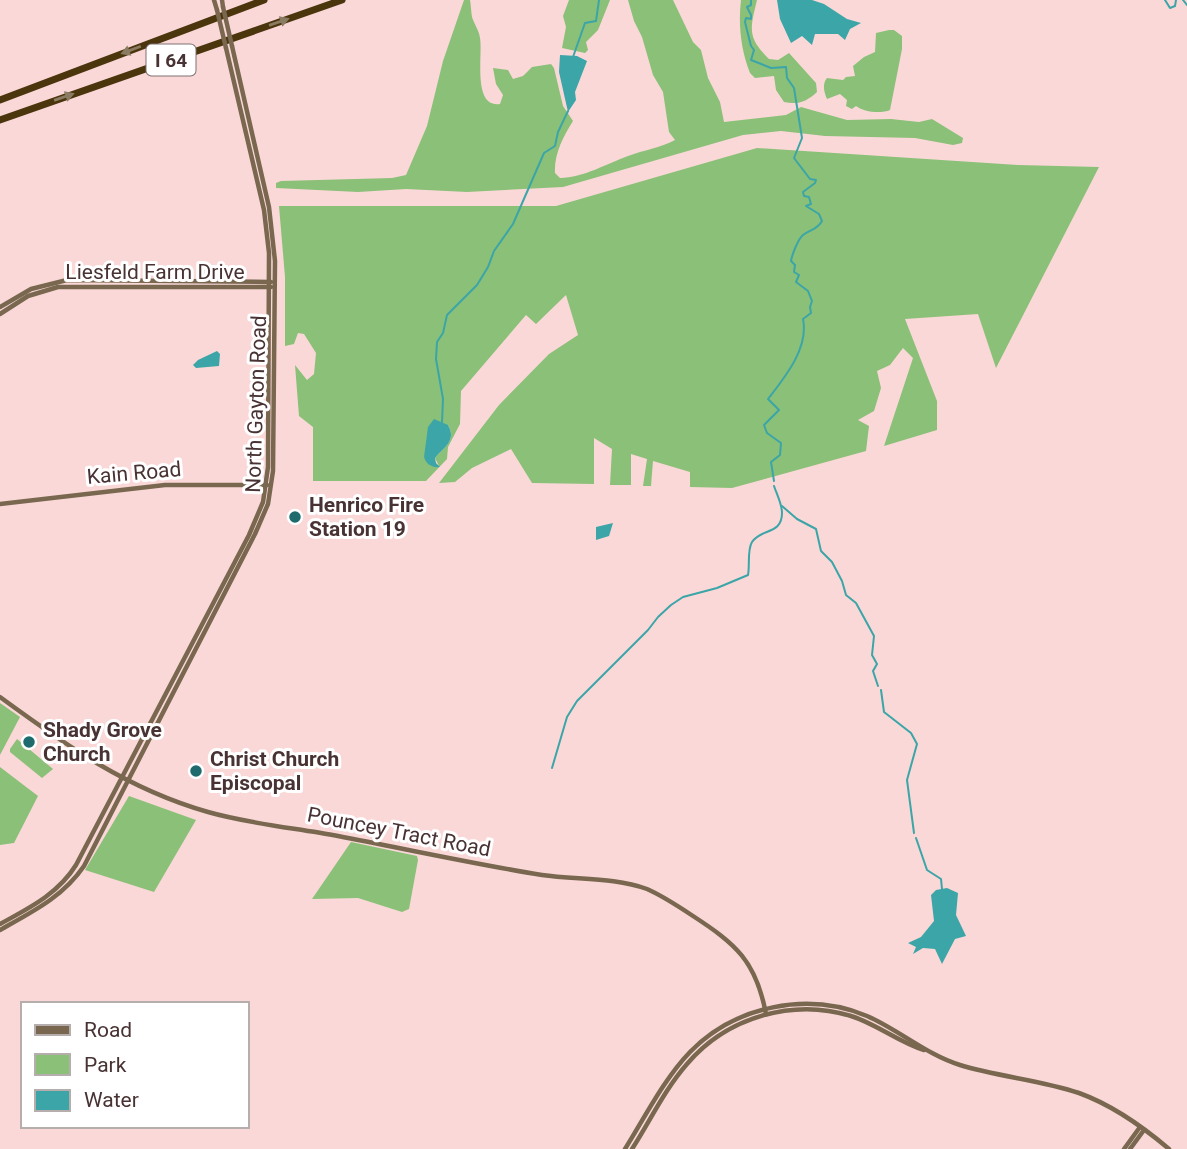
<svg xmlns="http://www.w3.org/2000/svg" width="1187" height="1149" font-family="Roboto,sans-serif">
	<style>
		.green { fill: #8bc078; fill-rule: evenodd }
		.water { fill: #3ba5a7 }
		.lines { fill: none; stroke-linecap: round; stroke-linejoin: round }
		.stream { stroke: #3ba5a7; stroke-width: 2 }
		.secondary { stroke: #79684f; stroke-width: 4.5 }
		.highway { stroke: #4b350d; stroke-width: 7 }
		.secondary-bridge { stroke: #79684f; stroke-width: 4.5 }
		.oneway { fill: #8a7c62 }
		.poi-dot { fill: #1e6a6d; stroke: #fff; stroke-width: 2.5 }
		.labels { text-anchor: middle; stroke-width: 6; stroke-linejoin: round; paint-order: stroke }
		.shield { fill: #fff; stroke: #7f7070; stroke-width: 2 }
		.shield-label { font-size: 19px; font-weight: bold; fill: #483233 }
		.street-label { font-size: 21px; fill: #483233; stroke: #fff }
		.poi-label { font-size: 21px; font-weight: bold; fill: #483233; stroke: #fff; text-anchor: start }
	</style>
	<rect width="100%" height="100%" fill="#fad8d8"/>
	<g class="green">
		<path d="M464,0H470C471,6 471,11 472,17C474,24 479,30 480,38C483,55 472,108 500,104L503,95L496,84L493,68L508,70L513,79L523,76L532,67L551,64L554,68L563,106L573,121C563,137 554,154 555,173L560,178C583,178 608,163 628,156C644,150 660,148 675,140L669,132L663,92L653,75L642,37L634,21L628,0H673L693,42L701,50L708,78L720,102L724,122L786,115L801,107L847,120L891,119L919,122L932,119L963,138L962,143L953,145L915,138L825,136L781,131L743,135L563,187L467,192L406,189L358,192L276,188V183L281,181L392,178L406,175L427,126L443,61Z"/>
		<polygon points="569,0 610,0 598,30 586,42 588,50 585,53 562,48 566,27 563,16"/>
		<path d="M741,0H757C750,29 747,37 769,59L778,60L789,53L816,83L817,92C806,102 798,105 784,102L776,90L774,76L755,78L750,73C741,50 738,25 741,0Z"/>
		<path d="M889,30H894L902,36V49L890,110C881,114 863,112 856,106L852,109L846,106L847,100L840,94L827,99C824,92 822,84 827,78L843,80L846,77L855,76L853,66L864,57L875,52L876,33Z"/>
		<path d="M757,148L1018,165L1099,167L996,368L978,314L905,319L937,401V430L884,446L913,358L903,348L890,365L877,371L881,388L874,411L858,420L869,426L866,451L732,488L690,487V472L653,461L651,486H643L647,459L631,454V485H610L612,449L594,438V484L532,483L511,449L472,468L455,482L439,483L499,405L549,354L578,335L566,295L536,324L526,315L461,391L460,424L448,447L447,459L426,481H313V427L299,416L295,365L307,380L314,374L316,353L304,334L298,333L294,344L285,346V277L279,206H556ZM448,425C457,441 444,447 435,458L439,466L424,457Z"/>
		<polygon points="0,703 20,717 0,755"/>
		<polygon points="17,739 53,769 42,778 10,752 10,749"/>
		<polygon points="0,767 38,796 14,843 0,845"/>
		<polygon points="129,796 196,820 154,892 85,870"/>
		<polygon points="351,842 417,856 418,860 409,909 402,912 358,898 312,899"/>
	</g>
	<g class="water">
		<polygon points="777,0 812,0 824,4 847,19 861,23 850,29 845,40 838,34 815,34 812,45 802,36 791,43 780,19"/>
		<polygon points="560,55 577,56 587,61 575,92 576,100 568,112 559,72"/>
		<polygon points="217,351 220,354 219,366 196,368 193,365 198,360"/>
		<path d="M434,419L448,425C457,441 444,447 435,458L436,463L440,467C432,468 426,464 424,457L428,427Z"/>
		<polygon points="613,523 609,536 596,540 596,527"/>
		<polygon points="947,888 958,893 956,915 966,936 955,939 942,964 935,949 923,948 913,954 916,947 908,943 921,937 934,921 931,895 936,890"/>
	</g>
	<g class="lines">
		<g class="stream">
			<path d="M751,0V5L747,7L751,15V19L746,18L745,22L751,46L754,50L751,60L771,68L786,67L787,78L794,88L802,138L794,158L810,179L816,180L815,183L803,192L804,196L809,197L811,204L806,206L819,214L822,221C817,230 811,229 803,235C798,239 792,255 791,261L795,265L794,272L799,275L796,282L808,291L812,301L810,307L811,313L803,319C809,348 785,377 768,399L779,410L764,425L767,433L781,443L780,455L771,462L774,481"/>
			<polyline points="1165,0 1170,8 1175,6 1176,0"/>
			<polyline points="1183,0 1187,5"/>
			<polyline points="573,57 585,23 596,21 599,0"/>
			<polyline points="442,422 443,399 436,359 437,342 443,333 447,315 477,285 488,267 494,251 513,224 544,153 555,146 558,132 568,111"/>
			<polyline points="782,506 797,519 816,529 821,551 832,562 842,581 846,595 856,603 874,636 872,655 877,664 873,671 878,686"/>
			<polyline points="881,690 884,712 911,733 917,744 907,780 914,833"/>
			<path d="M552,768L567,717L577,701L648,630L658,617L671,605L683,597L717,588L748,575C750,565 747,550 752,542C761,528 782,535 782,513C782,504 777,495 774,486"/>
			<polyline points="916,838 927,870 941,879 942,889"/>
		</g>
		<g class="secondary">
			<polyline points="214,0 217,10"/>
			<polyline points="222,0 223,7"/>
			<polyline points="0,307 31,289 67,280 271,282"/>
			<polyline points="0,314 28,296 58,287 271,287"/>
			<polyline points="0,504 165,485 267,485"/>
			<path d="M0,697C67,746 127,789 208,812C250,824 295,828 338,836C406,849 474,864 542,875C576,880 614,877 647,889C663,896 678,906 693,916C736,944 756,961 766,1014"/>
			<path d="M0,924C29,908 58,894 76,865L249,535L263,502L268,467L269,253L264,210L226,48"/>
			<path d="M0,930C32,912 63,897 84,866L255,534L268,504L273,471L275,261L269,207L232,46"/>
			<path d="M625,1149C645,1117 664,1079 690,1052C735,1006 807,991 867,1016C899,1030 927,1055 960,1065C999,1077 1041,1080 1079,1093C1112,1105 1142,1126 1169,1149"/>
			<path d="M632,1149C650,1121 665,1089 687,1064C727,1017 793,998 851,1016C877,1024 898,1042 924,1050"/>
			<polyline points="1124,1149 1140,1127"/>
			<polyline points="1130,1149 1144,1130"/>
		</g>
		<g class="highway">
			<polyline points="0,100 264,0"/>
			<polyline points="0,120 342,0"/>
		</g>
		<g class="secondary-bridge">
			<polyline points="223,7 232,46"/>
			<polyline points="217,10 226,48"/>
		</g>
	</g>
	<defs><path id="oneway-solid" d="M-6-.8H1V-3.2L6.5 0L1 3.2V.8H-6Z" transform="scale(1.75)"/></defs>
	<g class="oneway">
		<use href="#oneway-solid" transform="translate(279 22) rotate(-19)"/>
		<use href="#oneway-solid" transform="translate(131 50) rotate(159)"/>
		<use href="#oneway-solid" transform="translate(64 97) rotate(-19)"/>
	</g>
	<g class="poi-dot">
		<circle cx="295" cy="517" r="7"/>
		<circle cx="29" cy="742" r="7"/>
		<circle cx="196" cy="771" r="7"/>
	</g>
	<g class="labels">
		<rect class="shield" x="146.5" y="44.5" width="49" height="31" rx="5"/>
		<g class="shield-label">
			<text x="171" y="67">I 64</text>
		</g>
		<g class="street-label">
			<text x="155" y="279">Liesfeld Farm Drive</text>
			<text transform="translate(256 404) rotate(-88)" y="7">North Gayton Road</text>
			<text transform="translate(134 473) rotate(-5)" y="7">Kain Road</text>
			<text transform="translate(399 832) rotate(11)" y="7">Pouncey Tract Road</text>
		</g>
		<g class="poi-label">
			<text x="309" y="512">Henrico Fire<tspan x="309" dy="24">Station 19</tspan></text>
			<text x="43" y="737">Shady Grove<tspan x="43" dy="24">Church</tspan></text>
			<text x="210" y="766">Christ Church<tspan x="210" dy="24">Episcopal</tspan></text>
		</g>
	</g>
	<rect x="21" y="1002" width="228" height="126" fill="#ffffff" stroke="#b6adad" stroke-width="2"/>
	<rect x="35" y="1025" width="35" height="10" fill="#79684f" stroke="#b6adad" stroke-width="2"/>
	<text x="84" y="1037" font-size="21" fill="#483233">Road</text>
	<rect x="35" y="1054" width="35" height="21" fill="#8bc078" stroke="#b6adad" stroke-width="2"/>
	<text x="84" y="1072" font-size="21" fill="#483233">Park</text>
	<rect x="35" y="1090" width="35" height="21" fill="#3ba5a7" stroke="#b6adad" stroke-width="2"/>
	<text x="84" y="1107" font-size="21" fill="#483233">Water</text>
</svg>
